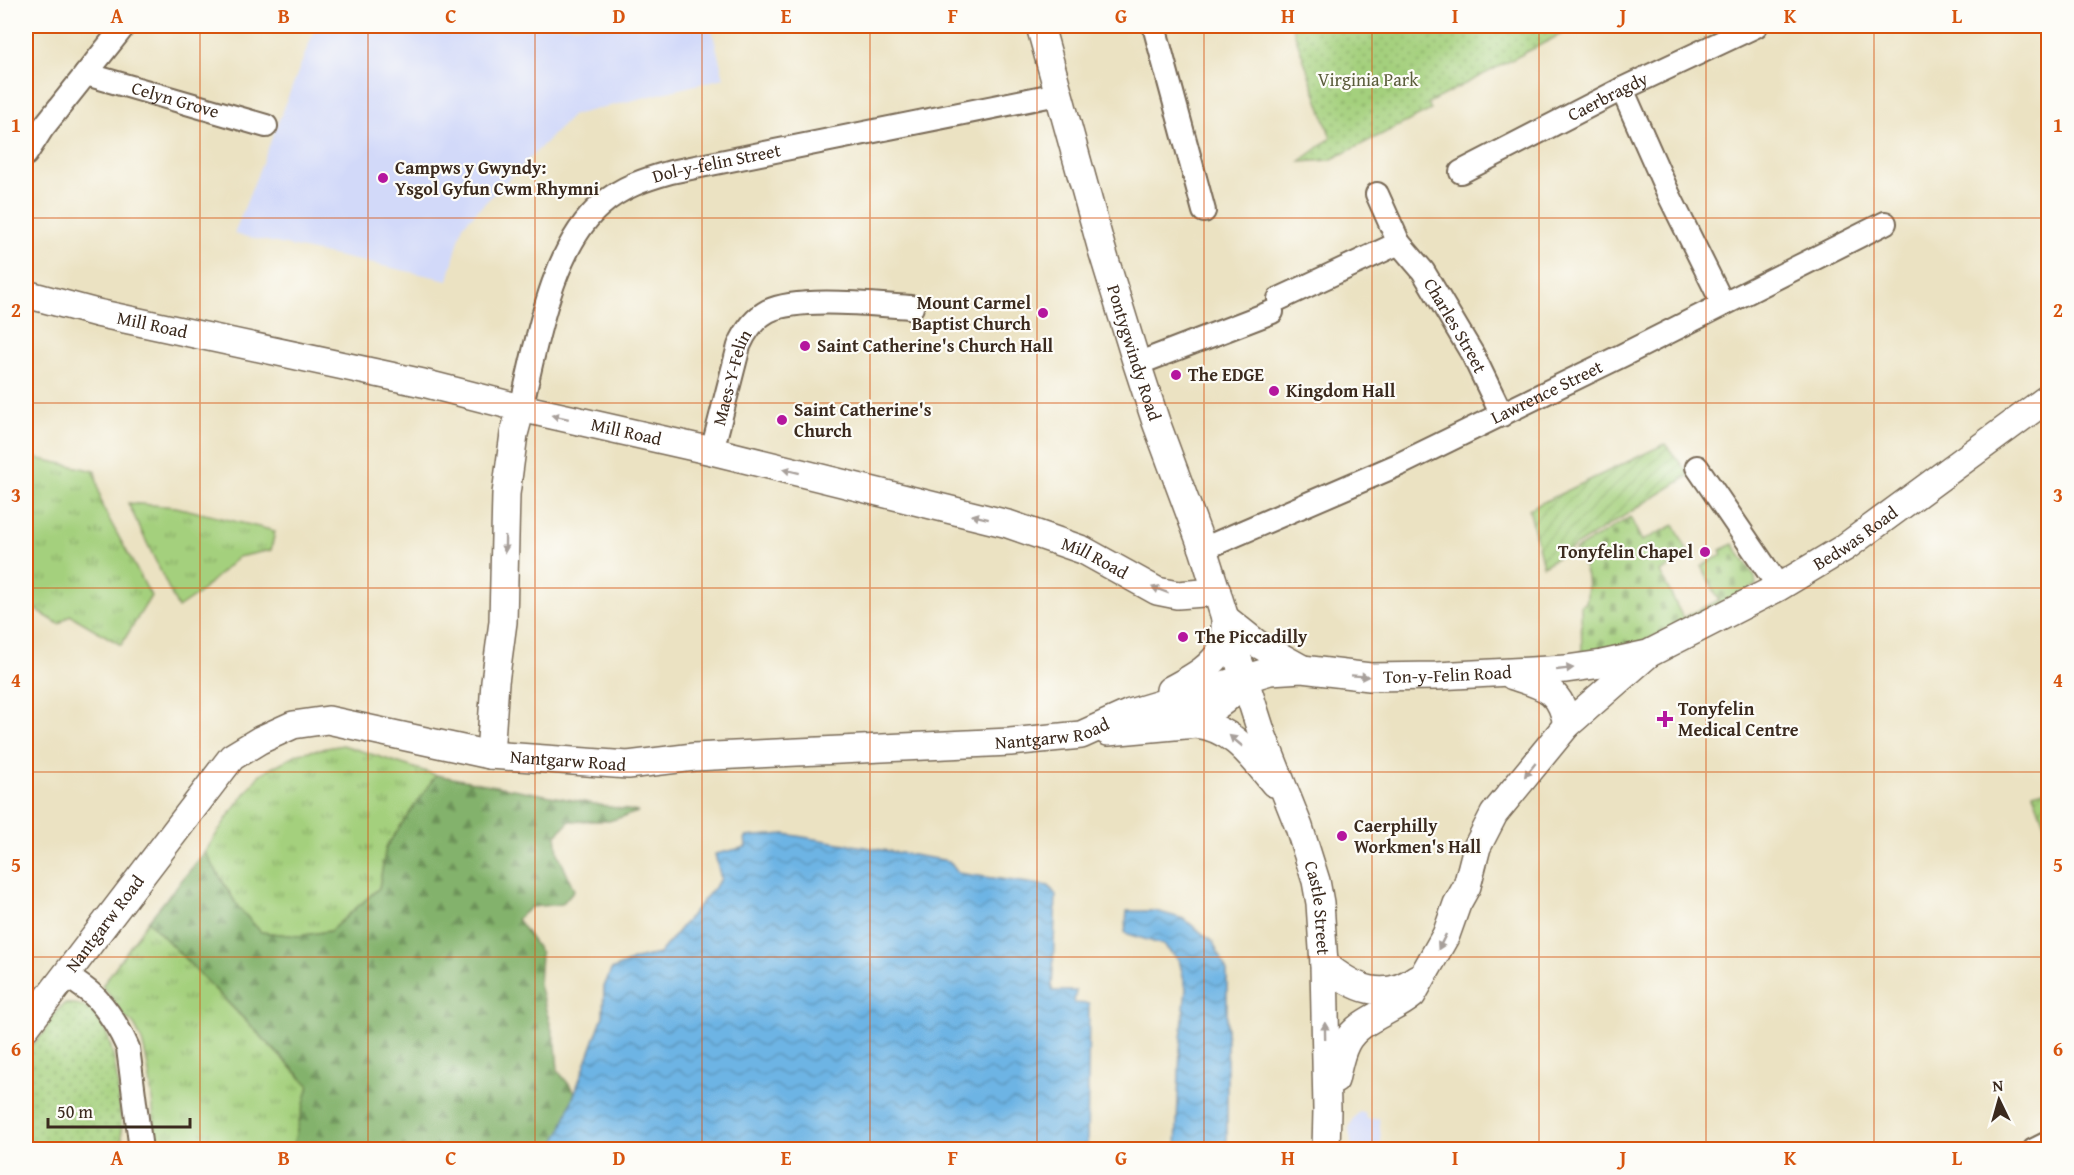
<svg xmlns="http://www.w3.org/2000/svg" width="2074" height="1175" font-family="'Gentium Book Plus',serif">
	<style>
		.built { fill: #d2d9f9 }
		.grass { fill: url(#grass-tufts); stroke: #707d4e; stroke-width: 1.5 }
		.forest { fill: url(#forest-firs); stroke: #5f6e45; stroke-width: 1.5 }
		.cemetery { fill: url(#cemetery-stones); stroke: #707d4e; stroke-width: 1.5 }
		.park { fill: url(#park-dots); stroke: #707d4e; stroke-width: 1.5 }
		.garden { fill: url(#garden-furrows); stroke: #707d4e; stroke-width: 1.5 }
		.water { fill: url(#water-waves); stroke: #546f81; stroke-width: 1.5 }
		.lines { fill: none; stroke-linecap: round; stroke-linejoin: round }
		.minor-casing { stroke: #796a57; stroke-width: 26 }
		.major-casing { stroke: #796a57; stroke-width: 30 }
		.minor { stroke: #fff; stroke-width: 22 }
		.major { stroke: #fff; stroke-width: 27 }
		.oneway { fill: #a79f9a }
		.grid { fill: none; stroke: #d7540e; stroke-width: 1.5; stroke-opacity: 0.55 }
		.poi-dot { fill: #b5179e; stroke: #fdfcf7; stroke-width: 2 }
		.labels { text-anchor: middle; stroke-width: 4.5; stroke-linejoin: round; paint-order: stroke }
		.park-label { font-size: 18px; fill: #5a5c3a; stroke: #fdfcf7 }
		.street-label { font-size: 18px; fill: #3b2a1e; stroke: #fdfcf7 }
		.poi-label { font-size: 18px; font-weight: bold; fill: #3b2a1e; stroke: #fdfcf7; text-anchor: start }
		.neatline { fill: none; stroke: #d7540e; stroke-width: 2 }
		.grid-label { font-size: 20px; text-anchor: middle; font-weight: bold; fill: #d7540e }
	</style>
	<defs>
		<pattern id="grass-tufts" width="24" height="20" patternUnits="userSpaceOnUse" patternTransform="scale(1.5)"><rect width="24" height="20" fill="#a4d07d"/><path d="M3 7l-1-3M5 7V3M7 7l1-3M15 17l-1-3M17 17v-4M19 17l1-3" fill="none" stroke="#87a966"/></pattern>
		<pattern id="forest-firs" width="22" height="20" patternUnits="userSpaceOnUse" patternTransform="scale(1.5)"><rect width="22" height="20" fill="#83b26c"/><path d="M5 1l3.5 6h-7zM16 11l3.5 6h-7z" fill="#6c9158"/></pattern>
		<pattern id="cemetery-stones" width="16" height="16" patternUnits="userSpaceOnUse" patternTransform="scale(1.5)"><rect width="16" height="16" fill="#a4d07d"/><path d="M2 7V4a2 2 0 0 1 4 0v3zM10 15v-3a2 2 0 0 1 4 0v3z" fill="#87a966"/></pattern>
		<pattern id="park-dots" width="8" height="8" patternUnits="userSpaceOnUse" patternTransform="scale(1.5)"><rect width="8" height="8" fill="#a4d07d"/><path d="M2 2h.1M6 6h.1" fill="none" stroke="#87a966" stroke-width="1.8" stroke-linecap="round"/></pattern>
		<pattern id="garden-furrows" width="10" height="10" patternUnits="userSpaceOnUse" patternTransform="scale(1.5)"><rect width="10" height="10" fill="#a4d07d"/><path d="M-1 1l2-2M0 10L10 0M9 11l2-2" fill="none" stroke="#87a966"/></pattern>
		<pattern id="water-waves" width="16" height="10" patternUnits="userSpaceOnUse" patternTransform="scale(1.5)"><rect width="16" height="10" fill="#6db4e4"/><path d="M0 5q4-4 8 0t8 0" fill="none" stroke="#5b93b8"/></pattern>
	</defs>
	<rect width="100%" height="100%" fill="#fdfcf7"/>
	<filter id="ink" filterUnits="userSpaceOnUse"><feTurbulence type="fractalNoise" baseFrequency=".0167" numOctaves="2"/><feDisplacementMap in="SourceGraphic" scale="12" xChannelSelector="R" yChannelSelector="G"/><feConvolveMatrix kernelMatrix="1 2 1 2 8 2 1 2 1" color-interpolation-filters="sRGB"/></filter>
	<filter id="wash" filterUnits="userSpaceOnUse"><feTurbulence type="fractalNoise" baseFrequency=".008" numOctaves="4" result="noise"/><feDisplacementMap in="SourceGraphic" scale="24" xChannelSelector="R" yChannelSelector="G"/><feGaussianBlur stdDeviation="1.35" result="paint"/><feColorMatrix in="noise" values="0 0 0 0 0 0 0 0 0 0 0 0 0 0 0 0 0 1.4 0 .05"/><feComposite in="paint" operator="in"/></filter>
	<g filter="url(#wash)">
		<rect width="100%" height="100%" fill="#ebe2c2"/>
		<g class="built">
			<polygon points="316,26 711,26 724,78 573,115 463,225 448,280 234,234"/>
			<polygon points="1359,1112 1365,1113 1366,1119 1379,1118 1382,1149 1352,1149 1349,1129 1353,1119"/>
		</g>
		<g class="grass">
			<polygon points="26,456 95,471 102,506 151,596 121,645 70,615 59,624 26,604"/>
			<polygon points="128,503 176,507 275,531 271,550 238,557 197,595 178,608"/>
			<polygon points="343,745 436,775 386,847 379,888 330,931 298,936 261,932 238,907 205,852 229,815 260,774 299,753"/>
			<path d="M148,921L309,1086L292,1149H156C153,1117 152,1051 134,1025C132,1021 127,1020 124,1016C117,1006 111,996 102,986Z"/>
		</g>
		<polygon class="forest" points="436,775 638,812 609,821 570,821 556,835 558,853 574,890 562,904 531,907 517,919 541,953 539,985 556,1045 558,1071 575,1092 560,1134 551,1149 292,1149 309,1085 148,921 205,852 238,907 261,932 298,936 330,931 379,888 386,847"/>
		<path class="cemetery" d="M1630,517L1642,541L1674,525L1690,556L1660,572L1683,618L1719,600L1701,566L1722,555L1720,550L1733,544L1755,577L1756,586L1632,647L1582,658L1581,605L1586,603C1590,580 1587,569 1575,550Z"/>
		<g class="park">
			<polygon points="1292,26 1577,26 1428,103 1431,110 1330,160 1299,162 1331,138"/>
			<path d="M64,1004C79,1003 92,1008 100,1021C119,1049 120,1115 123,1149L26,1150V1051L45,1032L50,1018Z"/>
		</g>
		<g class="garden">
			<polygon points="1665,444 1690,475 1543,566 1529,509"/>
			<polygon points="2048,789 2048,834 2033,793"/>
		</g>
		<g class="water">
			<polygon points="785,834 949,861 958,873 1049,886 1056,895 1052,991 1076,991 1074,1003 1089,1004 1087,1149 551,1149 560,1133 603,1016 604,987 611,970 635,959 659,954 721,879 715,854 746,847 745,837"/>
			<polygon points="1127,911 1156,911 1184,919 1213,942 1227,971 1227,1149 1176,1149 1180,1049 1186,988 1179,960 1163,945 1125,933"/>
		</g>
	</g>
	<g filter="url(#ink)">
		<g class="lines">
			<defs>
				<g id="minor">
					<polyline points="1154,26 1204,211"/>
					<path id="s1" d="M86,74L266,126"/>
					<polyline points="1622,89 1669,195 1723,304"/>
					<polyline points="26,154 42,129 124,26"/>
					<path id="s2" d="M1461,172L1622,89L1756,26"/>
					<path id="s3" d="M1377,194L1399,243L1423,271L1473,355L1502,415"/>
					<polyline points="1279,299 1399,243"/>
					<polyline points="1137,364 1272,312"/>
					<path id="s4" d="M521,408C536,346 551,248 601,205C621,187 646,179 671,172L1058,94"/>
					<path id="s5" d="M712,451L739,346C745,332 755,318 768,311C799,296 877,305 912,307"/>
					<polyline points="1697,467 1779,587"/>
					<path id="s6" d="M1203,549L1400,464L1623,355L1885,223"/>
					<path d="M66,975C76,983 89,990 97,999C111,1014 120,1030 128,1048L141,1150"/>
					<polyline points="2034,1150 2048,1143"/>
				</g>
				<g id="major">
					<path id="s7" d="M1040,26L1102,250L1137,364L1156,422L1203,549L1262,734L1299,827L1316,881L1320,903L1324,964L1327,1110L1326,1150"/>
					<path id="s8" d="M26,294L97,313L423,383L521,408L712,451L1008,524L1083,550L1157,591L1177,595L1217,592"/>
					<polyline points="1226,619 1256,643 1301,668"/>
					<path d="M1513,676C1544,686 1561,689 1567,725"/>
					<path d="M1170,690C1188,680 1213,668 1222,648C1226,639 1225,628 1225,619"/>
					<path d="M1181,720C1212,711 1226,704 1245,677"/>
					<path d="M1108,732L1196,724C1233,728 1252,757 1274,783"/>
					<polyline points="490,755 495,682 503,622 506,494 514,434 521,408"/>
					<path d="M1324,964C1353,988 1384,1003 1417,978"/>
					<path id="s9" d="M26,1027L232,757L260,740L293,725L328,720L490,755L628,765L694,757L1010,742L1081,735L1130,713L1270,671L1302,669L1370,677L1437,676L1566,669L1602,664L1648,654L1779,587L1844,548L2048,398"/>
					<path d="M1335,1080C1338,1068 1340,1054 1346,1043C1358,1019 1392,1012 1412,995L1446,935L1457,904L1467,886L1477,847L1494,814L1567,725L1646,656"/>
				</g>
			</defs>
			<use href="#minor" class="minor-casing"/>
			<use href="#major" class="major-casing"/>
			<use href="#minor" class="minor"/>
			<use href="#major" class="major"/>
		</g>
		<defs><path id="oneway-solid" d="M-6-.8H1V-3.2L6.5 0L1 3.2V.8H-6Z" transform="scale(1.5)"/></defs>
		<g class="oneway">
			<use href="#oneway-solid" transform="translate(560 417) rotate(-168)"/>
			<use href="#oneway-solid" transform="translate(791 471) rotate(-166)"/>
			<use href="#oneway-solid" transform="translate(980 517) rotate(-166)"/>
			<use href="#oneway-solid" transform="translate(505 544) rotate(91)"/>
			<use href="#oneway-solid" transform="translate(1160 590) rotate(-160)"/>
			<use href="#oneway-solid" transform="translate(1565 669) rotate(-6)"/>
			<use href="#oneway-solid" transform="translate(1360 676) rotate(4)"/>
			<use href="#oneway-solid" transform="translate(1236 741) rotate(-140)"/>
			<use href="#oneway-solid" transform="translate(1530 770) rotate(129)"/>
			<use href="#oneway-solid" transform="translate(1442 942) rotate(117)"/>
			<use href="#oneway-solid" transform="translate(1325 1031) rotate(-91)"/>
		</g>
	</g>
	<path class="grid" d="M200,26V1150M368,26V1150M535,26V1150M702,26V1150M870,26V1150M1037,26V1150M1204,26V1150M1372,26V1150M1539,26V1150M1706,26V1150M1874,26V1150M26,218H2048M26,403H2048M26,588H2048M26,772H2048M26,957H2048"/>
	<g class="poi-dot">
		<circle cx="383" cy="178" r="6"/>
		<circle cx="1043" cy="313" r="6"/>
		<circle cx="805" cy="346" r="6"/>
		<circle cx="1176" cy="375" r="6"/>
		<circle cx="1274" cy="391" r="6"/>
		<circle cx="782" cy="420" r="6"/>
		<circle cx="1705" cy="552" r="6"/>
		<circle cx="1183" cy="637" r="6"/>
		<path d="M1662 710h6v6h6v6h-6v6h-6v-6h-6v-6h6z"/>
		<circle cx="1342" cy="836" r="6"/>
	</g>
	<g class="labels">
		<g class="park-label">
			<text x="1368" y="86">Virginia Park</text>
		</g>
		<g class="street-label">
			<text dy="6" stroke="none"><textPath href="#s2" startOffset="165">Caerbragdy</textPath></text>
			<text dy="6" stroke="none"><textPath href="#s1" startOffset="93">Celyn Grove</textPath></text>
			<text dy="6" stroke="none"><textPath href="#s4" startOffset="346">Dol-y-felin Street</textPath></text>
			<text dy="6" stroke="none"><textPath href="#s8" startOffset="130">Mill Road</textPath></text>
			<text dy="6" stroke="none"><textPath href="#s3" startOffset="154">Charles Street</textPath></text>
			<text dy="6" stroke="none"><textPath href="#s7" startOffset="340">Pontygwindy Road</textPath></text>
			<text dy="6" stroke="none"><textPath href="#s5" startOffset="76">Maes-Y-Felin</textPath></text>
			<text dy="6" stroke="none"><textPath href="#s6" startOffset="378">Lawrence Street</textPath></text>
			<text dy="6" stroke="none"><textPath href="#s8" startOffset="616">Mill Road</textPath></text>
			<text dy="6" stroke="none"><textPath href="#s9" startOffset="2020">Bedwas Road</textPath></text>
			<text dy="6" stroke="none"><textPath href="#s8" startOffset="1102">Mill Road</textPath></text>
			<text dy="6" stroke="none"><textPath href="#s9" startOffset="1580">Ton-y-Felin Road</textPath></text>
			<text dy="6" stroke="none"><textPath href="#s9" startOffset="1174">Nantgarw Road</textPath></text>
			<text dy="6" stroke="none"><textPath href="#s9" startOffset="688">Nantgarw Road</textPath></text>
			<text dy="6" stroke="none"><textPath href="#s7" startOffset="926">Castle Street</textPath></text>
			<text dy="6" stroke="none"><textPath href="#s9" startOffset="130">Nantgarw Road</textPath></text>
		</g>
		<g class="poi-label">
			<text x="395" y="174">Campws y Gwyndy:<tspan x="395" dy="21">Ysgol Gyfun Cwm Rhymni</tspan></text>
			<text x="1031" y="309" text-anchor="end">Mount Carmel<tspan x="1031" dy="21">Baptist Church</tspan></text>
			<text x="817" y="352">Saint Catherine's Church Hall</text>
			<text x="1188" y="381">The EDGE</text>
			<text x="1286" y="397">Kingdom Hall</text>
			<text x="794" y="416">Saint Catherine's<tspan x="794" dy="21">Church</tspan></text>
			<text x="1693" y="558" text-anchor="end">Tonyfelin Chapel</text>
			<text x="1195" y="643">The Piccadilly</text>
			<text x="1678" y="715">Tonyfelin<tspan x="1678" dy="21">Medical Centre</tspan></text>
			<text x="1354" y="832">Caerphilly<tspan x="1354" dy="21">Workmen's Hall</tspan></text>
		</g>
	</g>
	<rect width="2074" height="1175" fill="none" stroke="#fdfcf7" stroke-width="66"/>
	<g transform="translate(1999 1100) rotate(355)" stroke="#fdfcf7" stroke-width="4.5" paint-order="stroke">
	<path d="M0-4.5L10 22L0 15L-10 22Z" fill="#3b2a1e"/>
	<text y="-9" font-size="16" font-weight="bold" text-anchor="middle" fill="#3b2a1e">N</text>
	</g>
	<path d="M48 1118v9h142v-9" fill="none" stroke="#3b2a1e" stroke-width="3"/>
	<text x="57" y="1118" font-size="18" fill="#3b2a1e" stroke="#fdfcf7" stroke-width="4.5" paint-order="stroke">50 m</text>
	<rect x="33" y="33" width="2008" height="1109" class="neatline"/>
	<g class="grid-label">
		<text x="117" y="23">A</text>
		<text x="284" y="23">B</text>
		<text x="451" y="23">C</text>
		<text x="619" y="23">D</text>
		<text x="786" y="23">E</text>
		<text x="953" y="23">F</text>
		<text x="1121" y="23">G</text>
		<text x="1288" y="23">H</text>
		<text x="1455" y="23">I</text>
		<text x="1623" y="23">J</text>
		<text x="1790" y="23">K</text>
		<text x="1957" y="23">L</text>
		<text x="16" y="132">1</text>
		<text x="2058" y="132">1</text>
		<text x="16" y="317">2</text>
		<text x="2058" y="317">2</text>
		<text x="16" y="502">3</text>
		<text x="2058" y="502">3</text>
		<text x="16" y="687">4</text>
		<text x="2058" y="687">4</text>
		<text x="16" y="872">5</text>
		<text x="2058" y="872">5</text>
		<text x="16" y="1056">6</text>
		<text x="2058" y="1056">6</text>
		<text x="117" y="1165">A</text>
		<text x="284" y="1165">B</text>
		<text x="451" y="1165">C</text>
		<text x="619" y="1165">D</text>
		<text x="786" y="1165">E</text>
		<text x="953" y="1165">F</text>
		<text x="1121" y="1165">G</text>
		<text x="1288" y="1165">H</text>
		<text x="1455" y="1165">I</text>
		<text x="1623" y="1165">J</text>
		<text x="1790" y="1165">K</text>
		<text x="1957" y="1165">L</text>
	</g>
</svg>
